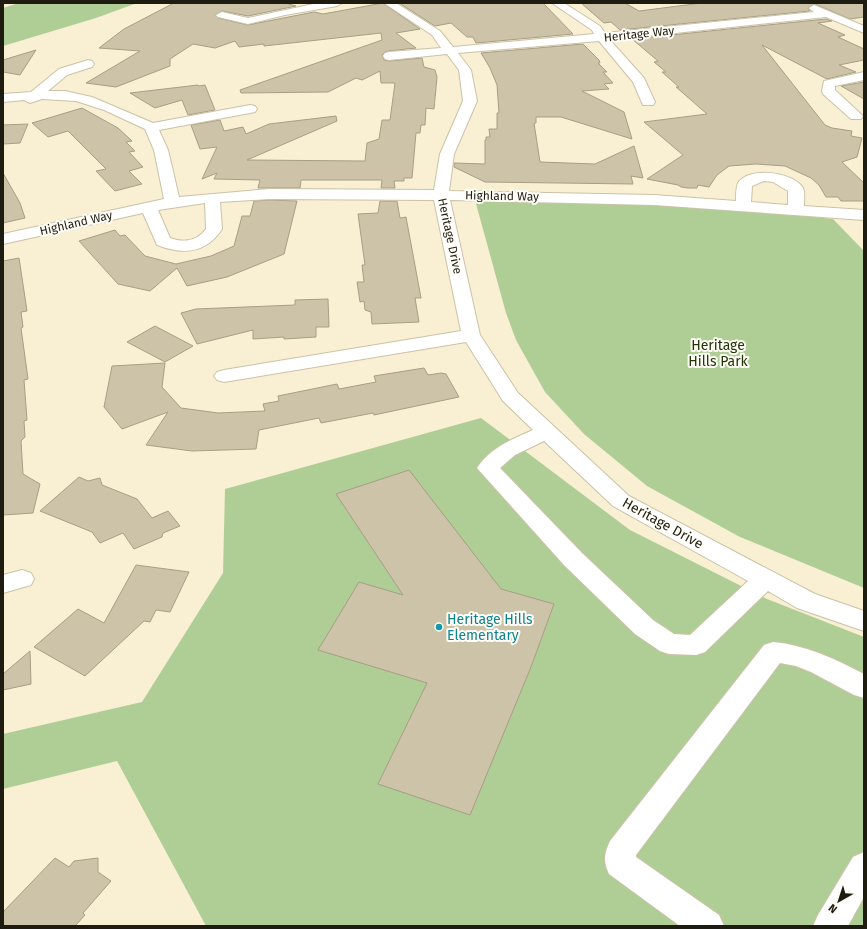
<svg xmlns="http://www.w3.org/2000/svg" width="867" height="929" font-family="'Fira Sans',sans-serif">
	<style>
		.green { fill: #afce95 }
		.building { fill: #cdc3a8; stroke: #a79e84 }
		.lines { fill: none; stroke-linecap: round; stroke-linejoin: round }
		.minor-casing { stroke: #cbc2a7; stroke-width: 2 }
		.minor { fill: #fff; fill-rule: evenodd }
		.culture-dot { fill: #0f9aa8; stroke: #fffdf7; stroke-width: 1.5 }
		.labels { text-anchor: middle; stroke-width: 4; stroke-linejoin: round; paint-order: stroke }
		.far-street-label { font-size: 12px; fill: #1e1b11; stroke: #fffdf7 }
		.park-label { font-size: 14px; fill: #203705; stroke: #fffdf7 }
		.street-label { font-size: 14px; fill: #1e1b11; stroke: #fffdf7 }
		.culture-label { font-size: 14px; fill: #0d838f; stroke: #fffdf7; text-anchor: start }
	</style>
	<rect width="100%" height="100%" fill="#f9efd3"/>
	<g class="green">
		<polygon points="19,3 137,3 96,18 3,46 3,8"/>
		<polygon points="475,200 728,207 833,219 864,251 864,588 740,537 647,486 584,434 545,392 516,340 506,313"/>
		<polygon points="481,418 630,530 767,599 864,637 864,926 206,926 117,761 3,789 3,734 142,702 223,573 225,489"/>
	</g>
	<g class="building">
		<polygon points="174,3 285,3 296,6 248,16 222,11 215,15 218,18 248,25 314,12 323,14 383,3 420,29 396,33 416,48 389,51 385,52 382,55 384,60 389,61 422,58 424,67 435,70 437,77 434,109 426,108 425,125 421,125 420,133 416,133 412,178 404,178 404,181 394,181 395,188 381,188 382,180 301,180 300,188 258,188 260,180 214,179 217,173 202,179 217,147 200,149 191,125 220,120 224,131 243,127 246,134 269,124 336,116 337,121 247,160 365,161 367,143 379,139 382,120 390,120 395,83 381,83 380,71 362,80 356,78 328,92 241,93 240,90 382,40 381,33 264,46 264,44 239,47 235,41 215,48 193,44 170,59 170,66 116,87 86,83 140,51 99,48 124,29"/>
		<polygon points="399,3 543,3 573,34 476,43 473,37 467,37 451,23 435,26"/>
		<polygon points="581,3 625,3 639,11 702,3 864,3 864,17 850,19 815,4 808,8 810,11 620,30 611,22 604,23"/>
		<polygon points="826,19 832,21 818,23 845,35 838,37 864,49 864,60 839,65 856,72 827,79 762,45 825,125 832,128 852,131 851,136 862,138 857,157 842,162 864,183 864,201 841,201 838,197 826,197 819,185 811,178 785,166 756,164 729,166 717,175 709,187 698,185 697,188 688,188 681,187 678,185 647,179 683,155 644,122 707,114 676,87 679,87 662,72 666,72 654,62 658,61 632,39"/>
		<polygon points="583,44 599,60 600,63 598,63 607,72 603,72 613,83 604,84 609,89 582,91 624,112 632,139 561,117 536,117 536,123 534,123 540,162 595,164 634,146 643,178 631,176 633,184 485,182 454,167 454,163 485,164 485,140 486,140 486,137 490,137 489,129 497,129 497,113 499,113 497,85 490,68 481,53"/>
		<polygon points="36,50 20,75 3,72 3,60"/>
		<polygon points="864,82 864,99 841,86"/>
		<polygon points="198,85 199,86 205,85 215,110 188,115 182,100 155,108 130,93"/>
		<polygon points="82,108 118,128 132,141 126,142 135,151 129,152 143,167 129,171 142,184 115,191 96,171 106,169 68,131 48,137 32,123"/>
		<polygon points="28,124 20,143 3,144 3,125"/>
		<polygon points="3,173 20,203 25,218 3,223"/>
		<polygon points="269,200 297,201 284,254 227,277 187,286 177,268 150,291 118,284 79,241 115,230 120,236 125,235 145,256 176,264 211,256 234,246 242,216 250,216 254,201"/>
		<polygon points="380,201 397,201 400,218 406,217 421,298 415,298 419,322 372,324 371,312 365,310 364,301 360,302 357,282 364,282 362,265 365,265 358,214 378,213"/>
		<polygon points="19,258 27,311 21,312 23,327 21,328 28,379 24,380 27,420 24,421 25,437 21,441 23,474 40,484 33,513 3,515 3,261"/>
		<polygon points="328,299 329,327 316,327 316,337 284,339 284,337 253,339 253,330 197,344 181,313 196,309 295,305 295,300"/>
		<polygon points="155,326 193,346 165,362 127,342"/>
		<polygon points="165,363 162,387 181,408 218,413 265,411 263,404 279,401 278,396 337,384 339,389 376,382 374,376 424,368 428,375 441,373 446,374 459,397 374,415 373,413 321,423 319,418 259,430 256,449 192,451 146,445 168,412 122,429 104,407 112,366"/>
		<polygon points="409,470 501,589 554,604 531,667 470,815 378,784 427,683 318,650 359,582 403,595 336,494"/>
		<polygon points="79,477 88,481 100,478 102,485 137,499 152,518 168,511 180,526 163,533 162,537 134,549 123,533 100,543 92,532 40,511"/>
		<polygon points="136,565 189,572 170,612 156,610 150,622 144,621 85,676 34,647 78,609 104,623"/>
		<polygon points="30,651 31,684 3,690 3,674"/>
		<polygon points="55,858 69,867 74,861 98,858 98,872 111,881 83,913 85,915 75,926 3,926 3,912"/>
	</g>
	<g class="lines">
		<defs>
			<g id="minor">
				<polygon points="318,3 342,3 337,6 285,15 248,24 218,17 216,15 222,12 248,18"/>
				<path d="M384,3H396L440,31L453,47L594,34L592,30L552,3H564L600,26L605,33L814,12L809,8L814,5L864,26V33L826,17L610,40L644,78L655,102L653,105H643L633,82L599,41L458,53L471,70L477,101L454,154L449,191L654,195L736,201C736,196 736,187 738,183C748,166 794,172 803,188C805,192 804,201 804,206L864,210V220L654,205L450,200L480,335L518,393L629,496L815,594L864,611V631L797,608L768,591L705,652L696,655L669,654L660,651L635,634L564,565L477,468C490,448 512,439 533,430L503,401L466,342L224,382L217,380L214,376L217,372L224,370L461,331L434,200L269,199L220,202L222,229C206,254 183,255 157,245L143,213L3,244V234L164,199L154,150L145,129L104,110L76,101L42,99L30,103L24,100L3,102V94L31,92L59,69L88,60L92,61L94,64L92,67L67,75L48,91H65L92,97L153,123L250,105L255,106L257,109L255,112L250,113L159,130L168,150L179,197L269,189L434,190L440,154L463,101L459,70L447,54L389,60L385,59L383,56L385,53L389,52L441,48L432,35ZM764,181L773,182L788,191V205L751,202L752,186ZM205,203L206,229C197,241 184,243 170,238L158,210ZM544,441L613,506L748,581L690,635L674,634L653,620L582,553L500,468L515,455Z"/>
				<polygon points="864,72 864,80 835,86 835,90 863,116 861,119 851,119 823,94 822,91 824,81"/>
				<polygon points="22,570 31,573 34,579 31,585 3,593 3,575"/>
				<path d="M773,642C806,645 835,659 864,674V698L854,695L811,672L796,666L780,663L636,855V857L719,915L724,926H680L609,874C603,861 604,854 610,841L764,645Z"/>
				<polygon points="864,852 864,897 848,926 813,926 818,915 853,857"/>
			</g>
		</defs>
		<use href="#minor" class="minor-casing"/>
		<use href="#minor" class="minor"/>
	</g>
	<circle class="culture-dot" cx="439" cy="627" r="4"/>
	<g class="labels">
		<g class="far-street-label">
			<text transform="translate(639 34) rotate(-6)" y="4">Heritage Way</text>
			<text transform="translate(502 196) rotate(1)" y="4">Highland Way</text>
			<text transform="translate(76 223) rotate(-13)" y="4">Highland Way</text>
			<text transform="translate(450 236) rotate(78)" y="4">Heritage Drive</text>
		</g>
		<g class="park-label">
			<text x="718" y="350">Heritage<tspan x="718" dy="16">Hills Park</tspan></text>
		</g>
		<g class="street-label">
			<text transform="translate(663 523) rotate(29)" y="5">Heritage Drive</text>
		</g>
		<g class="culture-label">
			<text x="447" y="624">Heritage Hills<tspan x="447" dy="16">Elementary</tspan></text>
		</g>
	</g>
	<rect width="867" height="929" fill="none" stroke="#1e1b11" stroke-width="8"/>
	<g transform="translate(839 901) rotate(219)" stroke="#fffdf7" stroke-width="3" paint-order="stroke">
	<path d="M0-3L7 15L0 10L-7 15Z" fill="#1e1b11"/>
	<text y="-6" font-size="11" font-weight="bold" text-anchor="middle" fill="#1e1b11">N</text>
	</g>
</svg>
